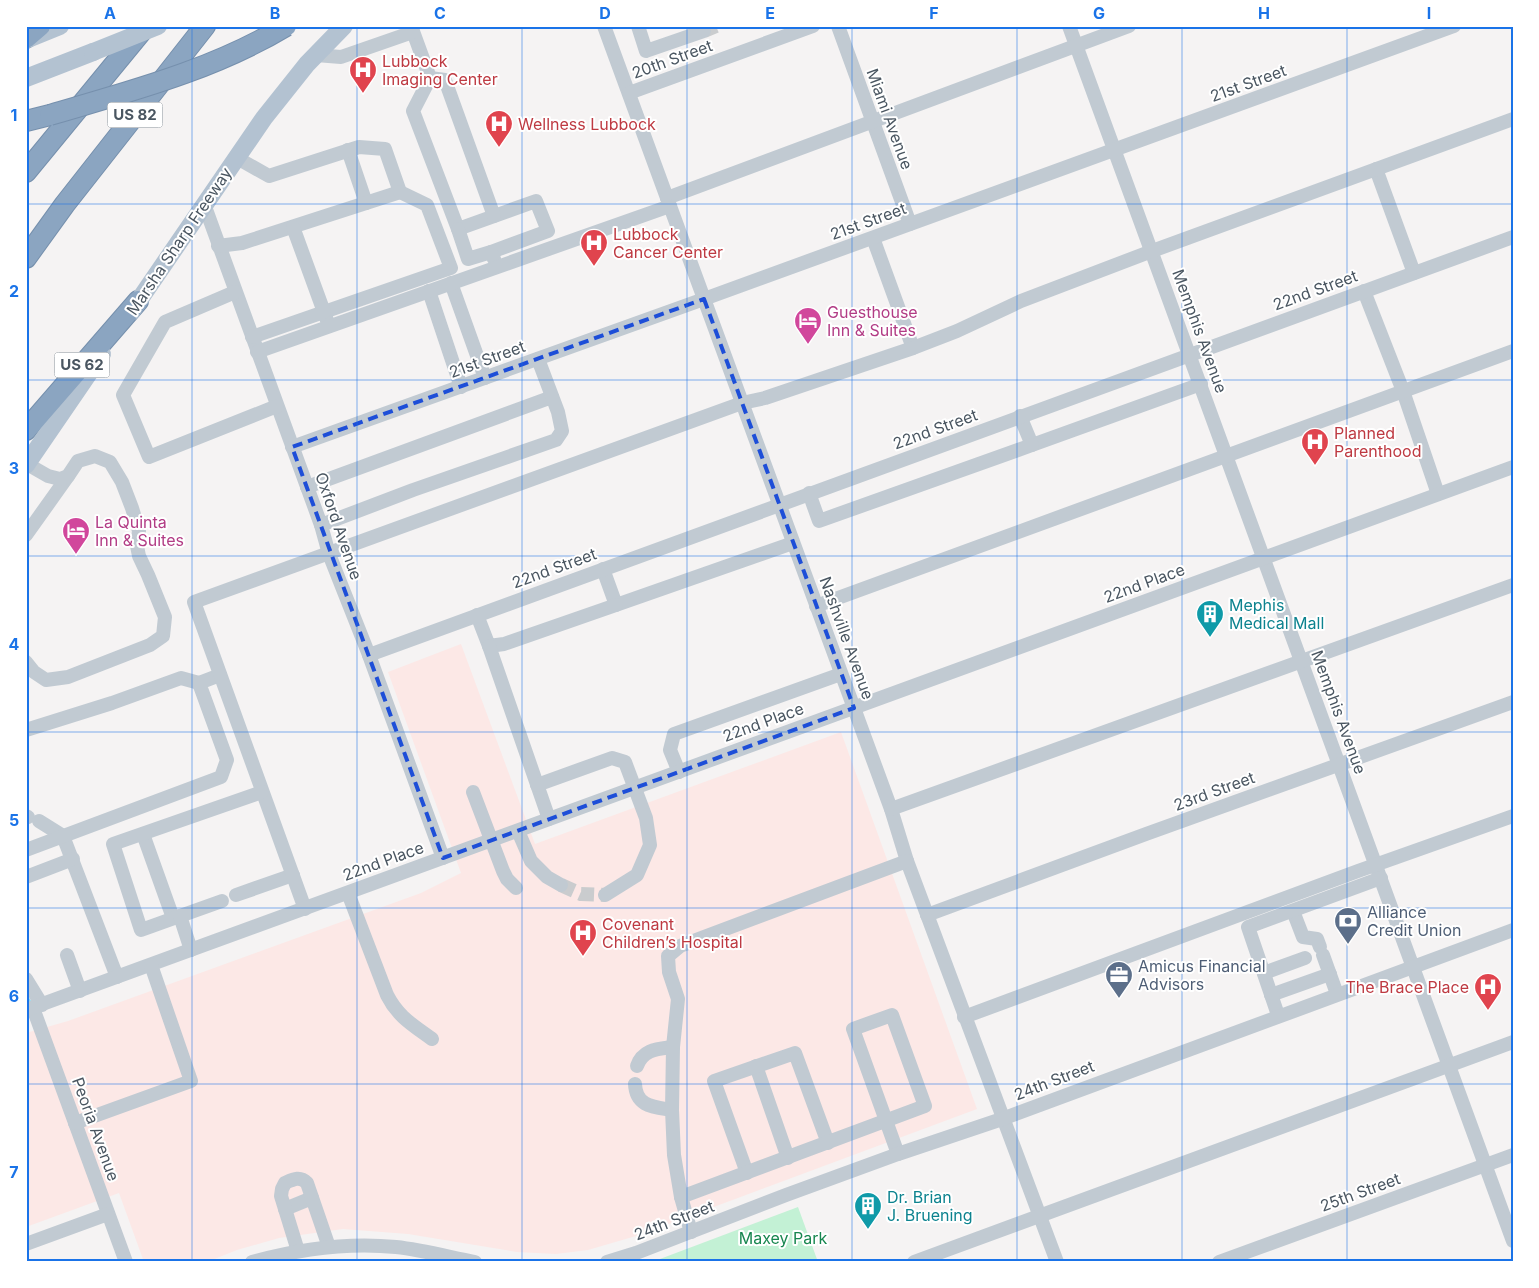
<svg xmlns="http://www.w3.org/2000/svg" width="1539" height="1288" font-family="Inter,sans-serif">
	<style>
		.medical { fill: #fce8e6 }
		.green { fill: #c3f1d5 }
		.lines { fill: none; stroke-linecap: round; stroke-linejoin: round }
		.stream { stroke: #90daee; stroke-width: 4.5 }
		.minor-tunnel { stroke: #caccce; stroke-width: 14; stroke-dasharray: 14 7; stroke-linecap: butt }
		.highway-casing { stroke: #7690ad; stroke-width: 22 }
		.minor { stroke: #c1cad2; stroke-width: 14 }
		.major { stroke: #b3c2d1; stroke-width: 18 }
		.highway { stroke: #8ba5c1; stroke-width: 20 }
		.highway-bridge-casing { stroke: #7690ad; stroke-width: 22; stroke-linecap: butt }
		.minor-bridge { stroke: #c1cad2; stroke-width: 14 }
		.major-bridge { stroke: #b3c2d1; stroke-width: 18 }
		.highway-bridge { stroke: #8ba5c1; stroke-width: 20 }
		.marked { fill: none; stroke: #1d4ed8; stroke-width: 4; stroke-dasharray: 10 6; stroke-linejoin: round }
		.grid { fill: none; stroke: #1a73e8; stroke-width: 1; stroke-opacity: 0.55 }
		.labels { text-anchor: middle; stroke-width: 4; stroke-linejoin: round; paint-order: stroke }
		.shield { fill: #fff; stroke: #808990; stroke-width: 1 }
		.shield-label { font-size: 15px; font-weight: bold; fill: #4a5661 }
		.street-label { font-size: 16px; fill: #4a5661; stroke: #fff }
		.health-label { font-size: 16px; fill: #be3a42; stroke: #fff; text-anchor: start }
		.hotel-label { font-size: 16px; fill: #b23c85; stroke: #fff; text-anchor: start }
		.culture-label { font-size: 16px; fill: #0d838f; stroke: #fff; text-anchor: start }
		.service-label { font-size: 16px; fill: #4e5e75; stroke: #fff; text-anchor: start }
		.park-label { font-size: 16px; fill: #17864f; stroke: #fff }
		.neatline { fill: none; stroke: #1a73e8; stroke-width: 2 }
		.grid-label { font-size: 16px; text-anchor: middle; font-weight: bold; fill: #1a73e8 }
	</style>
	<rect width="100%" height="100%" fill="#f5f3f3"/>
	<polygon class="medical" points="461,644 535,844 841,732 977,1109 636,1236 588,1250 556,1254 517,1252 408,1234 343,1229 279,1238 237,1250 207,1262 144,1262 119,1193 26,1227 26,1033 68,1021 421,893 461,873 388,672"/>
	<polygon class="green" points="798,1207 818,1262 652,1262"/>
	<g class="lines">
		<polyline class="stream" points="26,997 31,1005"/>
		<g class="minor-tunnel">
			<polyline points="704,31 716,26"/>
			<polyline points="561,885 581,894 605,895"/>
		</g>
		<defs>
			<g id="highway">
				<polyline points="26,38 40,26"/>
				<polyline points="26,121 50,115"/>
				<polyline points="26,172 146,26"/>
				<polyline points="26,258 65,204 205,26"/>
				<polyline points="26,430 138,301"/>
			</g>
		</defs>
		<use href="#highway" class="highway-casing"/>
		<g class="minor">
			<polyline points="411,26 430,78 413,111 458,229 536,201 548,231 491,252"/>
			<polyline points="604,26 891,809 907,861 1057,1262"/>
			<polyline points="638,26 646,51 704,31"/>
			<polyline points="838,26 910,224"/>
			<polyline points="1069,26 1513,1241"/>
			<polyline points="316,55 341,57 413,32"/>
			<polyline points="430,78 445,80 494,216"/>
			<polyline points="629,93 813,26"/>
			<polyline points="348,150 366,203"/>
			<polyline points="1376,169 1414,273"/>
			<polyline points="667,198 1129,26"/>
			<polyline points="204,204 321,525 329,554 369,655 443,858"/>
			<polyline points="458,229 468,259 491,252 494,259"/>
			<polyline points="873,238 913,348"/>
			<polyline points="218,246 242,243 400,192 385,149 359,147 269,176 237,158"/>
			<polyline points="451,283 485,378"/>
			<polyline points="429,291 461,387"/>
			<polyline points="1364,291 1403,391 1438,494"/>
			<polyline points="235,292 165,322 123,395 149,457 277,406"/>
			<polyline points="329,326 324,312 451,268 427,205 400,192"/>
			<polyline points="252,337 324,312 293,227"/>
			<polyline points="257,352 670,206"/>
			<polyline points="1020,416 1032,445 1201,384"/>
			<polyline points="292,447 704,299 1454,26"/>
			<polyline points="307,487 552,397"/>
			<polyline points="809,493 819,521 1032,445"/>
			<polyline points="321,525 413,490 556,440 562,431 558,412 538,359"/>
			<polyline points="26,535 68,476"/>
			<polyline points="603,569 616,605 793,543"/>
			<polyline points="816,606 1513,351"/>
			<polyline points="477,615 489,646 504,644 616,605"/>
			<polyline points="489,646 549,819"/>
			<polyline points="369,655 1513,237"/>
			<polyline points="26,662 34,672 46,680 68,677 150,645 163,636 165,617 148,575 139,556 137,546 139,531 132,508 122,482 110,462 95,456 78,461 68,476 60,479 48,476 27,464"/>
			<polyline points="26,730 112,703 181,678 199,683"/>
			<polyline points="679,772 670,750 674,734 841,674"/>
			<polyline points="537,785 612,758 625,762 646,818 650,845 637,875 605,895"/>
			<polyline points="891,809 1513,585"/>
			<polyline points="26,816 28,817"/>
			<polyline points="39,821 63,836 117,977"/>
			<polyline points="518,831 531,861 547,877 561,885"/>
			<polyline points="143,834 173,918"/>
			<polyline points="26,850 221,777 227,760 199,683 220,675"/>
			<polyline points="26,877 73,859"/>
			<path d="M348,893L387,995C398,1017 413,1025 432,1039"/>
			<polyline points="236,895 293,875"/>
			<polyline points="305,909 194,602 742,403 765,398 913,348 957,331 1021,301 1152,251 1513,119"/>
			<polyline points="1293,911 1303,937 1317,939 1320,947"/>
			<polyline points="927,915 1146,834 1513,702"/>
			<polyline points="180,916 141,930 113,844 262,792"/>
			<polyline points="191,950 180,916 222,901"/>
			<polyline points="67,955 80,991"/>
			<polyline points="1323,955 1337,994"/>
			<polyline points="1264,973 1305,958"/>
			<polyline points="26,979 42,1005"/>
			<polyline points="1271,995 1330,974"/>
			<polyline points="33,1008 126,1262"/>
			<polyline points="26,1010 1513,467"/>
			<polyline points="1278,1015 1248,927 1381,878"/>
			<polyline points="964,1017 1358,871 1513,816"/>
			<path d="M637,1066C643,1049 658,1049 673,1047"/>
			<polyline points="756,1066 788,1158"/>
			<path d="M635,1084C636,1107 654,1107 672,1110"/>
			<polyline points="75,1123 191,1081 151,965"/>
			<polyline points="747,1173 714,1081 795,1053 828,1143"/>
			<polyline points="681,1197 925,1106 892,1015 853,1029 898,1154"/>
			<polyline points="285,1209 312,1198"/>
			<polyline points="691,1232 681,1197 674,1155 672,1110 673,1047 678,999 669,972 668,956 680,946 907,861"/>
			<polyline points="26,1244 108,1214"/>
			<path d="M298,1251L281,1196L282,1189L285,1183C294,1179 300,1176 307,1183L329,1247"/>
			<path d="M252,1262C299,1249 347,1242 396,1247C423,1250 449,1257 475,1262"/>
			<polyline points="607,1262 636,1253 786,1195 898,1154 1002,1119 1513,930"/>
			<polyline points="914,1262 1513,1042"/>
			<polyline points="1219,1262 1513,1155"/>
		</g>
		<g class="major">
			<polyline points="28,39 60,26"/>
			<polyline points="26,78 93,52"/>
			<polyline points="131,312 264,118 307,64 344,26"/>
			<polyline points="26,465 102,354"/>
		</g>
		<use href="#highway" class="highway"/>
		<defs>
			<path id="highway-bridge" d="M50,115C131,91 213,70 286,26"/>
		</defs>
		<use href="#highway-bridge" class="highway-bridge-casing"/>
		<polyline class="minor-bridge" points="473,792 503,871 507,879 516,888"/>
		<polyline class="major-bridge" points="93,52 158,26"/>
		<use href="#highway-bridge" class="highway-bridge"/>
	</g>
	<path class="marked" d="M704,299L854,708L443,858L292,447Z"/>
	<path class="grid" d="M192,26V1262M357,26V1262M522,26V1262M687,26V1262M852,26V1262M1017,26V1262M1182,26V1262M1347,26V1262M26,204H1513M26,380H1513M26,556H1513M26,732H1513M26,908H1513M26,1084H1513"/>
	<defs>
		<symbol id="hospital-pin" viewBox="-11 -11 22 30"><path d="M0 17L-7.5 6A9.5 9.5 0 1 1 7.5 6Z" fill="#e0444e" stroke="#fff"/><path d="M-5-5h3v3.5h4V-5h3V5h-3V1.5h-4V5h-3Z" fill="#fff"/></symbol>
		<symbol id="hotel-pin" viewBox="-11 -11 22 30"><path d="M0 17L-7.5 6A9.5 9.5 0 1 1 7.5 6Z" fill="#d1479c" stroke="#fff"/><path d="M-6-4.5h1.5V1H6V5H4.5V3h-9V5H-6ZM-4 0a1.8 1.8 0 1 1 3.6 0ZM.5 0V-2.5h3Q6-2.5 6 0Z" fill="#fff"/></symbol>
		<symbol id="building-pin" viewBox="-11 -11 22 30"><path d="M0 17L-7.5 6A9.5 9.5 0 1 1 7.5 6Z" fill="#0f9aa8" stroke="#fff"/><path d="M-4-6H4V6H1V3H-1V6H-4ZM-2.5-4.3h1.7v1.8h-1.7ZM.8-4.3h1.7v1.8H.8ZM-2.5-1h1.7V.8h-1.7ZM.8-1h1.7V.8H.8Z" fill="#fff"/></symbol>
		<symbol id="bank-pin" viewBox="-11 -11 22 30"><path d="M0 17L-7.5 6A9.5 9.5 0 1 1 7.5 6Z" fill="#5c6f8a" stroke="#fff"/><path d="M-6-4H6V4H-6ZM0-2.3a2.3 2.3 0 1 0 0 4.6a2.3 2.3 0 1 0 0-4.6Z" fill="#fff"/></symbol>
		<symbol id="office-pin" viewBox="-11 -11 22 30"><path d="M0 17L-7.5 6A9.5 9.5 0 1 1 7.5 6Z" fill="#5c6f8a" stroke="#fff"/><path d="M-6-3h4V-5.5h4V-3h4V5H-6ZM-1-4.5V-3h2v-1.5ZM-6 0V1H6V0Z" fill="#fff"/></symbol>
	</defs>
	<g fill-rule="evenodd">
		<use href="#hospital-pin" x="347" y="54" width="32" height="43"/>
		<use href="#hospital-pin" x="483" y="108" width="32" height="43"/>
		<use href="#hospital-pin" x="578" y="227" width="32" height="43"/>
		<use href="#hotel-pin" x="792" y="305" width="32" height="43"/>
		<use href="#hospital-pin" x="1299" y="426" width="32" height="43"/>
		<use href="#hotel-pin" x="60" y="515" width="32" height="43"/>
		<use href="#building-pin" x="1194" y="598" width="32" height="43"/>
		<use href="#bank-pin" x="1332" y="905" width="32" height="43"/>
		<use href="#hospital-pin" x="567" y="917" width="32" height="43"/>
		<use href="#office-pin" x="1103" y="959" width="32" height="43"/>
		<use href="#hospital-pin" x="1472" y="971" width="32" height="43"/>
		<use href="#building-pin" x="852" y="1190" width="32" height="43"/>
	</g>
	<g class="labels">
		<g class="shield">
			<rect x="107.5" y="102.5" width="55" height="25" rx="4"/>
			<rect x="54.5" y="352.5" width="55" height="25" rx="4"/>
		</g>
		<g class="shield-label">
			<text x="135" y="120">US 82</text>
			<text x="82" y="370">US 62</text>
		</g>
		<g class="street-label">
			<text transform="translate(672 59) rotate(-20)" y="6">20th Street</text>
			<text transform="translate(1248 83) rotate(-20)" y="6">21st Street</text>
			<text transform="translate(890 119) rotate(70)" y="6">Miami Avenue</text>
			<text transform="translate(868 221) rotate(-20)" y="6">21st Street</text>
			<text transform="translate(179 241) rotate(-56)" y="6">Marsha Sharp Freeway</text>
			<text transform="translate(1315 290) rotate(-20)" y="6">22nd Street</text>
			<text transform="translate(1200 331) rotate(70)" y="6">Memphis Avenue</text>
			<text transform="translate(487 359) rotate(-20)" y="6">21st Street</text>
			<text transform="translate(935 429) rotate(-20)" y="6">22nd Street</text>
			<text transform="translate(339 526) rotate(71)" y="6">Oxford Avenue</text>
			<text transform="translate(554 568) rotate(-20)" y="6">22nd Street</text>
			<text transform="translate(1144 583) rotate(-20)" y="6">22nd Place</text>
			<text transform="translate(847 638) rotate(70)" y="6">Nashville Avenue</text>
			<text transform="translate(1339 712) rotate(70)" y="6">Memphis Avenue</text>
			<text transform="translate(763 722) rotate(-20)" y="6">22nd Place</text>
			<text transform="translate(1214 791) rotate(-20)" y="6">23rd Street</text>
			<text transform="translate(383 861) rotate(-20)" y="6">22nd Place</text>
			<text transform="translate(1054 1080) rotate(-21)" y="6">24th Street</text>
			<text transform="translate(96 1129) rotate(70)" y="6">Peoria Avenue</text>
			<text transform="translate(1360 1192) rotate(-20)" y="6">25th Street</text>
			<text transform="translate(674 1220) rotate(-21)" y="6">24th Street</text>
		</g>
		<g class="health-label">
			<text x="382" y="67">Lubbock<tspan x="382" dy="18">Imaging Center</tspan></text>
			<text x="518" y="130">Wellness Lubbock</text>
			<text x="613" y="240">Lubbock<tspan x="613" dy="18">Cancer Center</tspan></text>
			<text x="1334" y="439">Planned<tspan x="1334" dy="18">Parenthood</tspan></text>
			<text x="602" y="930">Covenant<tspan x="602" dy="18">Children’s Hospital</tspan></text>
			<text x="1469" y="993" text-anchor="end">The Brace Place</text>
		</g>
		<g class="hotel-label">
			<text x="827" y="318">Guesthouse<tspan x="827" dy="18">Inn &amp; Suites</tspan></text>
			<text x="95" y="528">La Quinta<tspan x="95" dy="18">Inn &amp; Suites</tspan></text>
		</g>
		<g class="culture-label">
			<text x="1229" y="611">Mephis<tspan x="1229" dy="18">Medical Mall</tspan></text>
			<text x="887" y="1203">Dr. Brian<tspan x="887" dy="18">J. Bruening</tspan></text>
		</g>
		<g class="service-label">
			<text x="1367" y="918">Alliance<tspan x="1367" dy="18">Credit Union</tspan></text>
			<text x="1138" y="972">Amicus Financial<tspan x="1138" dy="18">Advisors</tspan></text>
		</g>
		<g class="park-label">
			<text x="783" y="1244">Maxey Park</text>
		</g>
	</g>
	<rect width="1539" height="1288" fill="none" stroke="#ffffff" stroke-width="55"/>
	<rect x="28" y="28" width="1484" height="1232" class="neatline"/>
	<g class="grid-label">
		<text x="110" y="19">A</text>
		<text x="275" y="19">B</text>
		<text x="440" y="19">C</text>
		<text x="605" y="19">D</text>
		<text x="770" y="19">E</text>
		<text x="934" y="19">F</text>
		<text x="1099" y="19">G</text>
		<text x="1264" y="19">H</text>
		<text x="1429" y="19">I</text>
		<text x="14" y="121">1</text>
		<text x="14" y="297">2</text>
		<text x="14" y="474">3</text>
		<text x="14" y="650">4</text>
		<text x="14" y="826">5</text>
		<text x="14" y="1002">6</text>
		<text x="14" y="1178">7</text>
	</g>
</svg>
